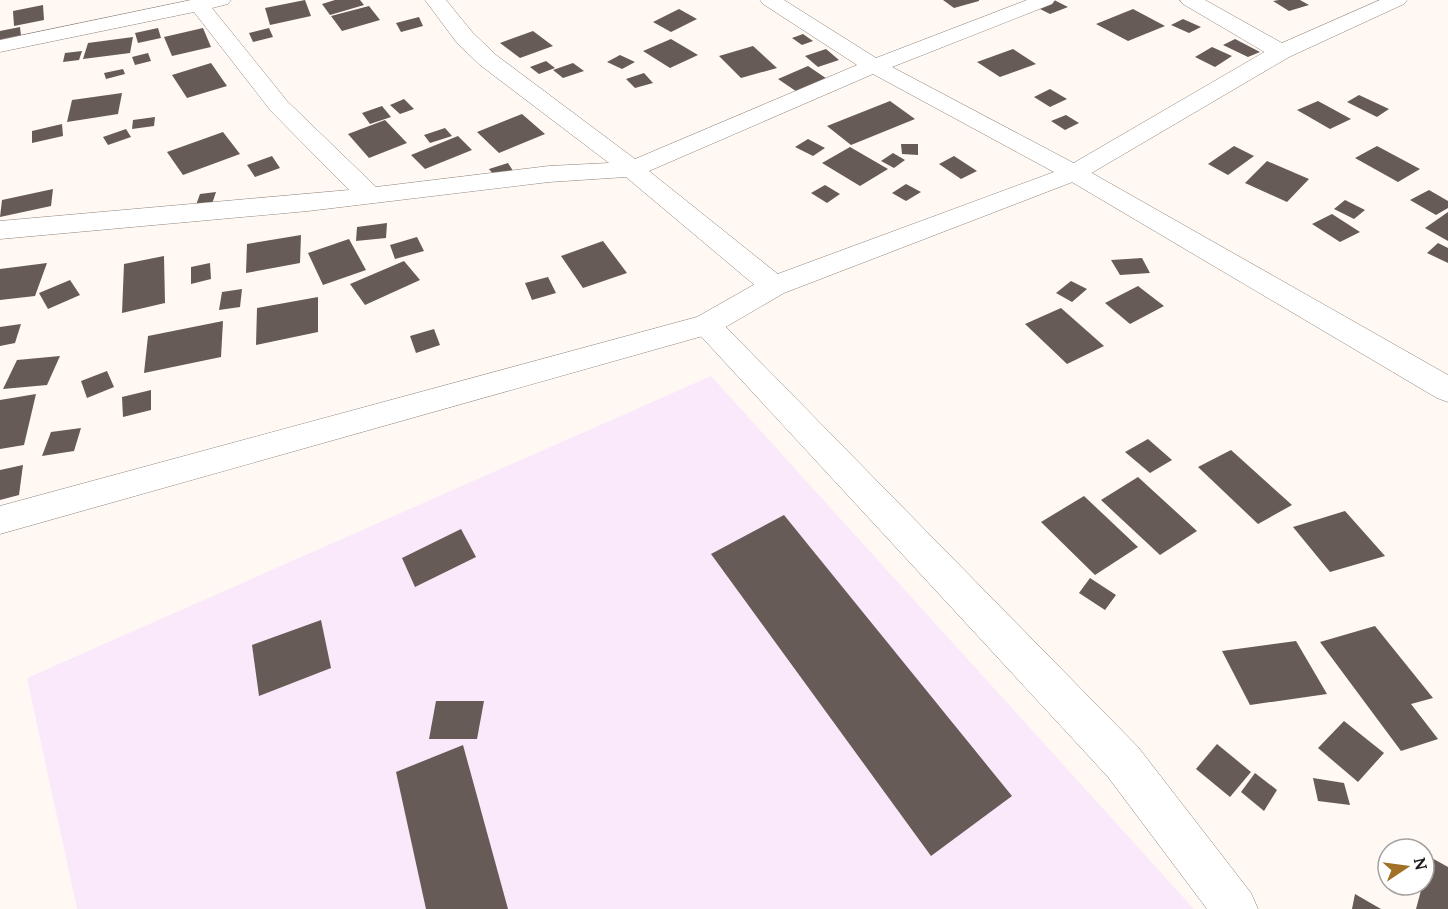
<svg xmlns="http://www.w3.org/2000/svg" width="1448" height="909" font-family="Lora,serif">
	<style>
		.commercial { fill: #fae9fb }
		.building { fill: #665b57 }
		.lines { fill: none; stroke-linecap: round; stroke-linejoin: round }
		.street-casing { stroke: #8d837b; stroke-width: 1 }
		.secondary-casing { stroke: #8d837b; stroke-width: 1 }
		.street { fill: #fff; fill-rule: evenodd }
		.secondary { fill: #fff; fill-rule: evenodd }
	</style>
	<rect width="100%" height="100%" fill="#fff8f3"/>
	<polygon class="commercial" points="711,376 1194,909 77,909 27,678"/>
	<g class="building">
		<polygon points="305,0 311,16 270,25 265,8"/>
		<polygon points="335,0 360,0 364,5 330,15 322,4"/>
		<polygon points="943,0 979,0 979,1 954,8"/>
		<polygon points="1054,0 1068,7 1050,14 1036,7"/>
		<polygon points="1279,0 1300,0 1309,5 1289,11 1273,1"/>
		<polygon points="43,5 44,20 14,26 13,11"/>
		<polygon points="369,6 380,20 342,31 331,16"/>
		<polygon points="679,9 697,19 671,32 653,22"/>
		<polygon points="1133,9 1165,26 1128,41 1096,24"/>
		<polygon points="419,17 423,26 401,32 396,23"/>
		<polygon points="1183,19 1201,27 1189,33 1171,25"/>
		<polygon points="20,27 21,36 0,41 0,31"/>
		<polygon points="158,28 161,38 138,43 135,33"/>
		<polygon points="203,28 211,47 172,56 164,37"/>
		<polygon points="269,28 273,37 253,42 249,33"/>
		<polygon points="533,31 553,46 520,58 500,43"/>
		<polygon points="803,34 813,41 802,45 792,38"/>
		<polygon points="133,37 130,53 83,59 88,43"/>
		<polygon points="671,39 698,55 670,68 643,51"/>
		<polygon points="1235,39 1260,52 1248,57 1223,45"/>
		<polygon points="753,46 777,68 741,78 719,56"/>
		<polygon points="1212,47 1232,56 1215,67 1195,57"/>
		<polygon points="826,49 839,60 818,67 805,56"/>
		<polygon points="1013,49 1036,64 1000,77 977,62"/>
		<polygon points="82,51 79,60 63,62 65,53"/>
		<polygon points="148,53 151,61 135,65 132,57"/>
		<polygon points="620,55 635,62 622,69 607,62"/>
		<polygon points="546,61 555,68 539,74 530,67"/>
		<polygon points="211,63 227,86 187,98 172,75"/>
		<polygon points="573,63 584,71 563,78 553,70"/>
		<polygon points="808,66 839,87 809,100 778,79"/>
		<polygon points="123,69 125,74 106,79 104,73"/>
		<polygon points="644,73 653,83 635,88 626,79"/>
		<polygon points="1050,89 1067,99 1050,107 1034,97"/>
		<polygon points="122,93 118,114 67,122 72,100"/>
		<polygon points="1359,95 1389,109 1377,117 1347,102"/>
		<polygon points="404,99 414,109 400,114 390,105"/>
		<polygon points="890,101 915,119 851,145 827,126"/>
		<polygon points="1318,101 1351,119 1330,129 1297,110"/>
		<polygon points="382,106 391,117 370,124 362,113"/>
		<polygon points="522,114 545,134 499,153 477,132"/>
		<polygon points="1066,115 1079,123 1065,130 1051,121"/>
		<polygon points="155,117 154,126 132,129 133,120"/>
		<polygon points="385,120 407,143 369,158 348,134"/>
		<polygon points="62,124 63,136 32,143 32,131"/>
		<polygon points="445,128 452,136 430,143 424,135"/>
		<polygon points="126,129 131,137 108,145 103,137"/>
		<polygon points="223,132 240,154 183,175 167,152"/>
		<polygon points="458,136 472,150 425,169 411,155"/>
		<polygon points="808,139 825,148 813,156 795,147"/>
		<polygon points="901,144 918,144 918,155 902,154"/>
		<polygon points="1234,146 1254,156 1228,175 1208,164"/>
		<polygon points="1377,146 1420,169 1398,182 1355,158"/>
		<polygon points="850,147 888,169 860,186 822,163"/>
		<polygon points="893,153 905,160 894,168 881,161"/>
		<polygon points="272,156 280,168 255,177 247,165"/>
		<polygon points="954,156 977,171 961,179 939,164"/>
		<polygon points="1267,161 1309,179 1287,202 1245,183"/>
		<polygon points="508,163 515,174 498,180 489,169"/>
		<polygon points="906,184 921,192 906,201 892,193"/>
		<polygon points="825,185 840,194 827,203 811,193"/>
		<polygon points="53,189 51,206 0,217 2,200"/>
		<polygon points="1429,190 1448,201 1448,208 1436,215 1410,200"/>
		<polygon points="216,192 212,204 196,205 200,194"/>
		<polygon points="1345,200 1365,210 1354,219 1334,209"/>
		<polygon points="1448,212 1448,241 1425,228"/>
		<polygon points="1332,214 1360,232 1340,242 1312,224"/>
		<polygon points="387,223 386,238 356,241 357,227"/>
		<polygon points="301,235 300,263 246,273 247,244"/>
		<polygon points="417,237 424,251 395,259 390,245"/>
		<polygon points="349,239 366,270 323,285 308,253"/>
		<polygon points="603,241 627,273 583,288 561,256"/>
		<polygon points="1438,243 1448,248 1448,263 1427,253"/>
		<polygon points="164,256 165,303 122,313 124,264"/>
		<polygon points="1142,258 1150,273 1120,275 1111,260"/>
		<polygon points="404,261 420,280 365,305 350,284"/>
		<polygon points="47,263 35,296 0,300 0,269"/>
		<polygon points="210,263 211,279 191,284 191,267"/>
		<polygon points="548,277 556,293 532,300 525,283"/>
		<polygon points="70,280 80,295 48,309 39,293"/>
		<polygon points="1071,281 1087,289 1072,302 1056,293"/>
		<polygon points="1138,286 1164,306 1130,324 1105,303"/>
		<polygon points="242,289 240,307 219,310 222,292"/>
		<polygon points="318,297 318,332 256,345 257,308"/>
		<polygon points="1061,308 1104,346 1067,364 1025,324"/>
		<polygon points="223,321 221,357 144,373 148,336"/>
		<polygon points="21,324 15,343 0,346 0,327"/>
		<polygon points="434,329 440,345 416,353 410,336"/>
		<polygon points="60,356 47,385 3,389 17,360"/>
		<polygon points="107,371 114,387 87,398 81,381"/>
		<polygon points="151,390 151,410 123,417 122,397"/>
		<polygon points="36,394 24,445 0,449 0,400"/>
		<polygon points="81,428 74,451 42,456 51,432"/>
		<polygon points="1148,439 1172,460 1150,473 1125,452"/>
		<polygon points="1231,450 1292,505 1258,524 1198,467"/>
		<polygon points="23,465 19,495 0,500 0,470"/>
		<polygon points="1138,477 1197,531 1160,555 1101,500"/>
		<polygon points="1084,496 1138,547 1095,575 1041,522"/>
		<polygon points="1345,511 1385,556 1330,572 1293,527"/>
		<polygon points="784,515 1012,796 931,856 711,554"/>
		<polygon points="461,529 476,557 415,587 402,558"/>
		<polygon points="1090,578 1116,595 1105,610 1079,593"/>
		<polygon points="321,620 331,668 259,696 252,645"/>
		<polygon points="1375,626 1433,698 1411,704 1438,739 1401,751 1320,642"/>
		<polygon points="1296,641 1327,694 1250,705 1222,651"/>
		<polygon points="436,701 484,701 477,739 429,739"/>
		<polygon points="1344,721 1384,753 1358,782 1318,748"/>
		<polygon points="1217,744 1251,772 1230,797 1196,769"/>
		<polygon points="463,745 508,909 426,909 396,772"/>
		<polygon points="1255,773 1277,790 1264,811 1241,792"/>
		<polygon points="1313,778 1344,783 1350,805 1318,801"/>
		<polygon points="1430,857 1448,867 1448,909 1416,909"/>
		<polygon points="1355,894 1381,909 1352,909"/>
	</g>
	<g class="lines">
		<defs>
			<g id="street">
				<polygon points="191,0 231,0 228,4 212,8 287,101 376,187 549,166 609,163 480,65 457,43 425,0 446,0 473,33 496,55 635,159 857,65 763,4 760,0 784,0 876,58 1027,0 1055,0 1052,4 892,67 1083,168 1448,375 1448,402 1437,398 1065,178 873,74 649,171 784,279 788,286 784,293 774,296 764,293 626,177 549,182 308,211 0,239 0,221 349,190 271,111 194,12 0,52 0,40"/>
				<polygon points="1180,0 1205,0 1289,47 1292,52 1289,57 1281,59 1273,57 1183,4"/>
				<polygon points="707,315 717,318 1138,747 1251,893 1258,909 1207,909 1108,777 697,332 692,325 697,318"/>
			</g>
			<polygon id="secondary" points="1380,0 1407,0 1404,4 1289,57 1083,178 784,293 717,332 0,534 0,506 697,317 764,279 1065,168 1273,47"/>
		</defs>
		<use href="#street" class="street-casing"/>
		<use href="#secondary" class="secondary-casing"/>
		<use href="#street" class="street"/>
		<use href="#secondary" class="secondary"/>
	</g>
	<g transform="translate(1406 867) rotate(77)"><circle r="28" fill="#ffffff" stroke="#a5a3a2" stroke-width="1.5"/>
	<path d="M0-4.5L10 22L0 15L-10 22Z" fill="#a37027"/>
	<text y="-9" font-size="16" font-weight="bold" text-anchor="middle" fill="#1d1916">N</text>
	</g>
</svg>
